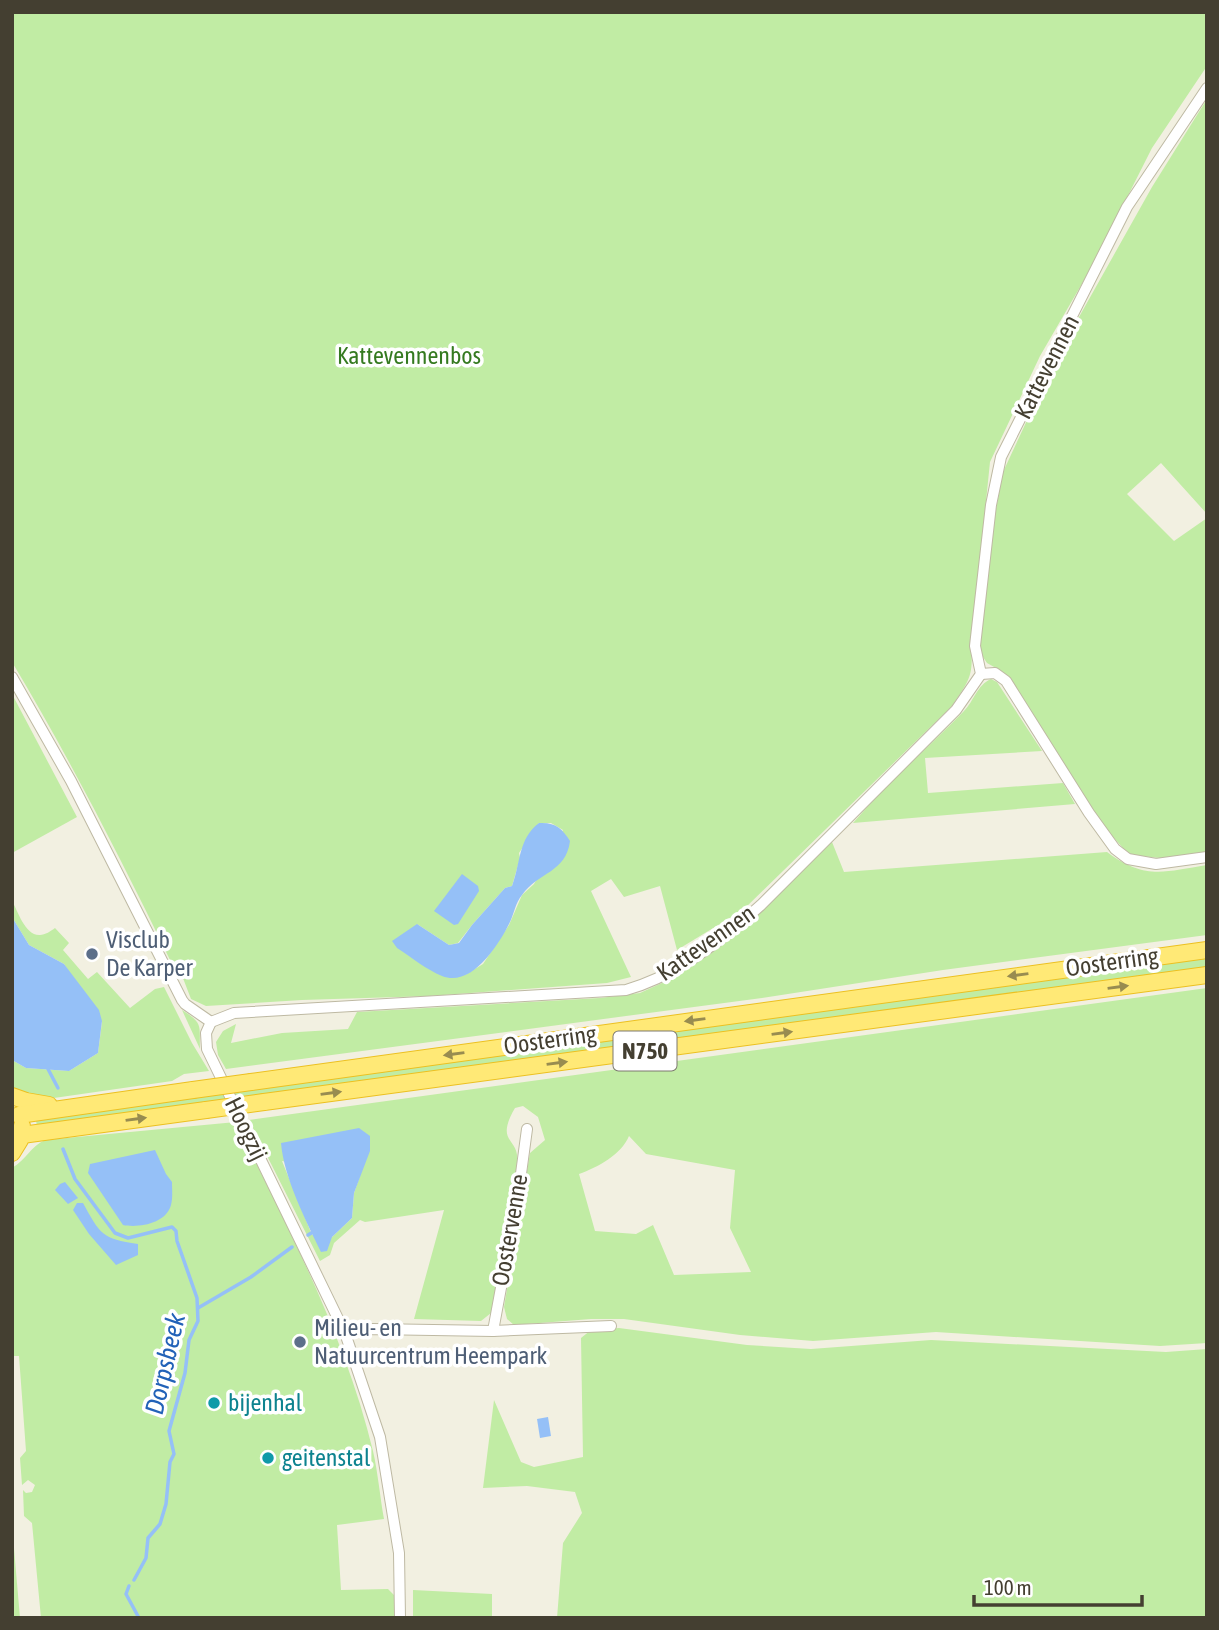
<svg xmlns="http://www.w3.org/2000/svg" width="1219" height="1630" font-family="'Asap Condensed',sans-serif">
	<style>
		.green { fill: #c1eca4; fill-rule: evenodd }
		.water { fill: #95c0f7 }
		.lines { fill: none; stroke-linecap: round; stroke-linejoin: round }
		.stream { stroke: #95c0f7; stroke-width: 3.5 }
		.minor-casing { stroke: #beb9a3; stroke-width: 12 }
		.trunk-casing { stroke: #ecc021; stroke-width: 18 }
		.minor { stroke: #fff; stroke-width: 10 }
		.trunk { stroke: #ffe976; stroke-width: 16 }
		.trunk-bridge-casing { stroke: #ecc021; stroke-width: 18; stroke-linecap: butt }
		.trunk-bridge { stroke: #ffe976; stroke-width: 16 }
		.oneway { fill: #988c50 }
		.service-dot { fill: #5c6f8a; stroke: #fff; stroke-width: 2.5 }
		.culture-dot { fill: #0f9aa8; stroke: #fff; stroke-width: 2.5 }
		.labels { text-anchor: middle; stroke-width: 7; stroke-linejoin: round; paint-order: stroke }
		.shield { fill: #fff; stroke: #7c796f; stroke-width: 2 }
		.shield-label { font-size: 23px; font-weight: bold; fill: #443f31 }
		.park-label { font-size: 24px; fill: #357a20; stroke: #fff }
		.street-label { font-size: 24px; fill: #443f31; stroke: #fff }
		.service-label { font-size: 24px; fill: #4e5e75; stroke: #fff; text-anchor: start }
		.culture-label { font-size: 24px; fill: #0d838f; stroke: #fff; text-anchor: start }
		.water-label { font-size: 26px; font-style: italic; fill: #2262b8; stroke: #fff }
	</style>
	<rect width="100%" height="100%" fill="#f2f0e1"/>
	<g class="green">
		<path d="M12,12H1207V66L1152,148L1094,263L1040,356L990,462L971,649C974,677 967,683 952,706L743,910L677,950L660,886L624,897L611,879L591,891L631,977L607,983L430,996L302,1000L206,1006L191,999L181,973L170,960C121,859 70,759 12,662ZM539,823H551L563,830L534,884L522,895L509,925L483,964L465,975L417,924L449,945L458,943L472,925L505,888L512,886L520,858L519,853Z"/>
		<polygon points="1207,99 1207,514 1161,463 1127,494 1174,541 1207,518 1207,852 1160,858 1132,855 1123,848 1103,826 1003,672 987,663 979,651 996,509 1003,472 1056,358 1152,187"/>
		<path d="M991,679L997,682L1042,751L925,758L928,793L1063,783L1075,804L853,823C887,783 927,749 964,711C974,701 977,685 991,679Z"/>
		<polygon points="12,694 77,817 12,853"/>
		<path d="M832,842L844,872L1107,852C1145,880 1163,872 1207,865V935L943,970L762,998L226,1069L218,1055L216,1042L223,1031L236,1024L231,1043L282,1033L348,1029L357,1012L600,998L640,993L675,977L743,929Z"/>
		<path d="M12,901C18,911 25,936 40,935C45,935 51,931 55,928L69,943L63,950L88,979L97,972L130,1008L155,989L164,987L192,1043L209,1071L184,1074L172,1081L47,1099L23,1094L12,1088V1060L26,1068L69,1071L98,1053L102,1022L64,964L29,945L12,917Z"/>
		<polygon points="1207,957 1207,967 37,1127 36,1120"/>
		<path d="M1207,988V1343L1160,1346L936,1332L813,1341L740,1335L624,1319H591L514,1325L507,1319L504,1307L530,1153L545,1140L538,1117L523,1106L515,1108C494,1144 520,1137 517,1162C512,1213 500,1263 491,1313L481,1321L414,1319L444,1210L365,1222L360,1220L334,1243L330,1255L320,1261L249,1120ZM629,1136L646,1154L735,1170L730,1228L751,1272L674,1275L653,1225L636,1234L595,1231L579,1174C598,1167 621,1155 629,1136ZM282,1161L360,1176L354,1193L352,1218L332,1237L312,1235Z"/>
		<path d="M182,1010C204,1024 199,1025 200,1049Z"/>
		<path d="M236,1122C288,1228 345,1335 373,1451C378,1473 380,1497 384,1519L337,1525L341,1590L388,1589L394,1595V1618H41L32,1523L24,1516L23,1490L26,1493L32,1492L35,1485L28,1480L22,1485L20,1458L26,1451L19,1356H12V1168C27,1159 30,1147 45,1140Z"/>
		<polygon points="619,1328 747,1345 811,1349 931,1340 1166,1352 1207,1349 1207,1618 557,1618 563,1543 582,1513 575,1492 527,1486 483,1488 494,1400 521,1462 534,1467 583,1457 581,1338 591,1330"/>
		<polygon points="12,1525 20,1618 12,1618"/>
		<polygon points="413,1590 492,1594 492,1618 413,1618"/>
	</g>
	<g class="water">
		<path d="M539,823C555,822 562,828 570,841C566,873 538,872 522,895C515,903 514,915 509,924C498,946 471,988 442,976C427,970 411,957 397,948L392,941L417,924L449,945L459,943L472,925L505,888L512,886C521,862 518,839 539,823Z"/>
		<polygon points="462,874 478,886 479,891 458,924 454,925 434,911"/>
		<polygon points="12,917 29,945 64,964 99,1010 102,1021 98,1053 69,1071 26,1068 12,1060"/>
		<path d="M359,1128L370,1136V1151L354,1193L352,1218L332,1237L327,1251L321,1252C306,1221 284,1178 281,1143Z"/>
		<path d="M155,1150L166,1174L172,1182C172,1189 173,1198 171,1205C166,1224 138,1228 123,1225L88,1173L90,1164Z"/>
		<polygon points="65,1182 78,1198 68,1204 55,1190 60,1184"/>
		<path d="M77,1203H83C100,1234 102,1239 138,1244V1255L116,1265L89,1234L73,1210Z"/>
		<polygon points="548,1417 551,1436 540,1438 537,1419"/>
	</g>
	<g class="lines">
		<g class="stream">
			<polyline points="48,1069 58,1088"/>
			<polyline points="63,1149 75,1179 115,1233 128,1238 172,1227 176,1231 177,1241 197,1298 198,1321 189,1340 185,1373 169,1431 174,1454 170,1462 166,1504 160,1524 148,1538 146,1558 134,1580"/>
			<polyline points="308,1235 313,1232"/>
			<polyline points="198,1308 251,1277 292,1247"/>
			<polyline points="129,1586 126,1594 139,1618"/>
		</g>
		<defs>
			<g id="minor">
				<polyline points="981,674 995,673 1006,681 1089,813 1115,849 1128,859 1156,864 1207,857"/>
				<polyline points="12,677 71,781 182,1000 185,1004 211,1022"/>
				<path d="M211,1022L234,1013L626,990C676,976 723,940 761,905L956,710L981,674L975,646L991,505L1001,457L1127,207L1207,88"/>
				<polyline points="211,1022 206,1033 207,1049 345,1333 380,1437 399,1553 400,1618"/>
				<polyline points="344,1331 373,1329 493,1331 611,1326"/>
				<polyline points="493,1331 518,1196 527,1129"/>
			</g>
			<g id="trunk">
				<polyline points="251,1082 1207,950"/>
				<polyline points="12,1096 26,1101 49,1105"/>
				<polyline points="264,1102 1207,975"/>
				<polyline points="19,1115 193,1090"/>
				<polyline points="22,1135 206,1110"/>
				<polyline points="12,1153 20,1140 22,1126"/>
			</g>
		</defs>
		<use href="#minor" class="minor-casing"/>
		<use href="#trunk" class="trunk-casing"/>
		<use href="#minor" class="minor"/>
		<use href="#trunk" class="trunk"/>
		<defs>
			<g id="trunk-bridge">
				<polyline points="193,1090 251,1082"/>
				<polyline points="206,1110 264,1102"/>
			</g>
		</defs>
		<use href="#trunk-bridge" class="trunk-bridge-casing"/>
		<use href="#trunk-bridge" class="trunk-bridge"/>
	</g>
	<defs><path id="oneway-solid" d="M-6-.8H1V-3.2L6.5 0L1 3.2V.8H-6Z" transform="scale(1.75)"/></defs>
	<g class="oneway">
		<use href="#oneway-solid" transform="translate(1018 975) rotate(172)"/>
		<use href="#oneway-solid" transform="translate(1118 987) rotate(-8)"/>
		<use href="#oneway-solid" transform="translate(695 1020) rotate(172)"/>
		<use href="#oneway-solid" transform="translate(782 1033) rotate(-8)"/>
		<use href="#oneway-solid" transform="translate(454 1054) rotate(172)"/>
		<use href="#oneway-solid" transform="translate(557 1063) rotate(-8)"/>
		<use href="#oneway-solid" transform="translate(331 1093) rotate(-8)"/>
		<use href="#oneway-solid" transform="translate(136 1119) rotate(-8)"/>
	</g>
	<g class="service-dot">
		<circle cx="92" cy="954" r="7"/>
		<circle cx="300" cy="1342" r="7"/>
	</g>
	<g class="culture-dot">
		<circle cx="214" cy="1403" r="7"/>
		<circle cx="268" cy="1458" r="7"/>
	</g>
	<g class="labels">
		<rect class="shield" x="613.5" y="1031.5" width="63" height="39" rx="5"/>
		<g class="shield-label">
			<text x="645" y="1059">N750</text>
		</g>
		<g class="park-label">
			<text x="409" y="364">Kattevennenbos</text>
		</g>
		<g class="street-label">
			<text transform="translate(1047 367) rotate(-63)" y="8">Kattevennen</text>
			<text transform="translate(706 943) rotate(-35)" y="8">Kattevennen</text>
			<text transform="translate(1112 962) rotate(-8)" y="8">Oosterring</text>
			<text transform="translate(550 1040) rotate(-8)" y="8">Oosterring</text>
			<text transform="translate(246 1129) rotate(64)" y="8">Hoogzij</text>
			<text transform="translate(510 1230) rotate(-80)" y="8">Oostervenne</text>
		</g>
		<g class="service-label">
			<text x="106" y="948">Visclub<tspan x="106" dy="28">De Karper</tspan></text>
			<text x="314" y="1336">Milieu- en<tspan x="314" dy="28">Natuurcentrum Heempark</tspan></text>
		</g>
		<g class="culture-label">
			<text x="228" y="1411">bijenhal</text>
			<text x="282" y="1466">geitenstal</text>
		</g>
		<g class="water-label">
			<text transform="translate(165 1364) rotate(-77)" y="9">Dorpsbeek</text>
		</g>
	</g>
	<rect width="1219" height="1630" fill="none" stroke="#443f31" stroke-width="28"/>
	<path d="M974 1595v10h168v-10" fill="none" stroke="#443f31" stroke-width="3.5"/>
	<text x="984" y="1595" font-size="21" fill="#443f31" stroke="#ffffff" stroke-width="5" paint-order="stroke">100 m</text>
</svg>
